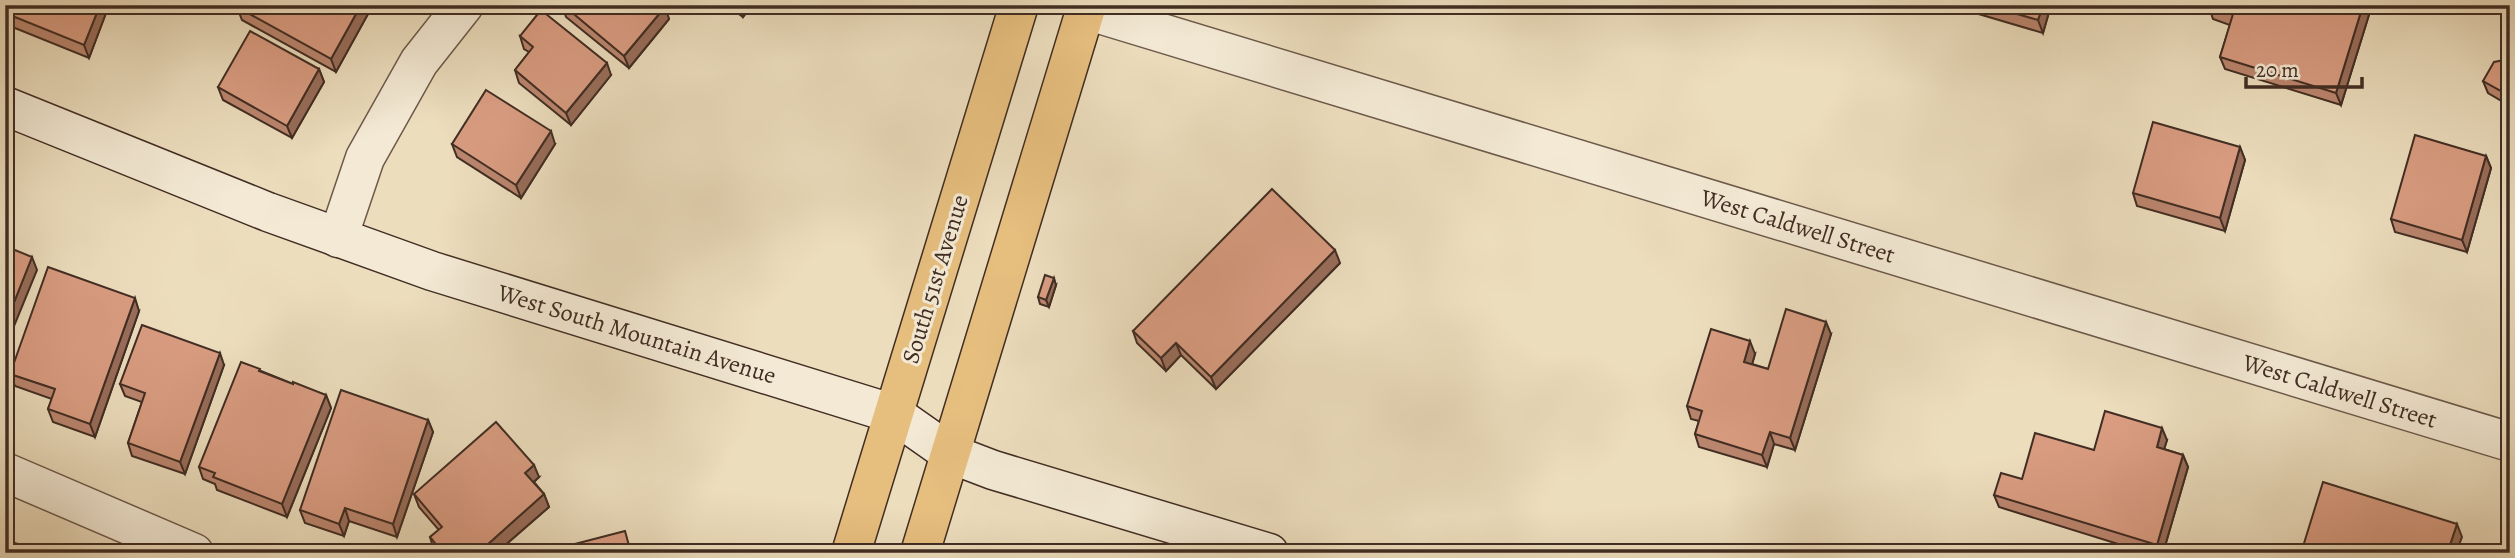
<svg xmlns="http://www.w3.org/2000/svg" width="2515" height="558" font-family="Alegreya,serif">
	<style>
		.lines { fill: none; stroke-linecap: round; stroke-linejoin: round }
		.street-casing { stroke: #6c594a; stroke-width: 41 }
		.secondary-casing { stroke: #412d23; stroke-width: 41 }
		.primary-casing { stroke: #412d23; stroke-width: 41 }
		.street { stroke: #f3e9d4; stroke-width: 38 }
		.secondary { stroke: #f3e9d4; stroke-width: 38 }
		.primary { stroke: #e6be7e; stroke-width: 38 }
		.wall { fill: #bb866f; stroke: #412d23; stroke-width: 2 }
		.shaded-wall { fill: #986d5a; stroke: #412d23; stroke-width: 2 }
		.building { fill: #d99c81; stroke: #412d23; stroke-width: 2 }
		.labels { text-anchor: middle; stroke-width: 6; stroke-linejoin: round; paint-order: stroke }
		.street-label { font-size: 24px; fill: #412d23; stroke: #f3e9d4 }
	</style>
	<rect width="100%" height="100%" fill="#ecddbd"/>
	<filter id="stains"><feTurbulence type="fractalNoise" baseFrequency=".00286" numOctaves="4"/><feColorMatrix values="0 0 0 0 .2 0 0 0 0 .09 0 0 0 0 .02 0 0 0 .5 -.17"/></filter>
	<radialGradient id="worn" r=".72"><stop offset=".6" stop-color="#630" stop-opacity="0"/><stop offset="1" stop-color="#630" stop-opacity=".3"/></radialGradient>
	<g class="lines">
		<defs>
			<g id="street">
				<polyline points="1086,10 2510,442"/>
				<polyline points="338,238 365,158 419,62 464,5"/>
				<polyline points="5,472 194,553"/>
			</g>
			<polyline id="secondary" points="5,106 268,212 432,271 894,414 951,454 993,470 1269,553"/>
			<g id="primary">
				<polyline points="851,553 1019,5"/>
				<polyline points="920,553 1087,5"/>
			</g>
		</defs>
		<use href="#street" class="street-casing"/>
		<use href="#secondary" class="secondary-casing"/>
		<use href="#primary" class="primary-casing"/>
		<use href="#street" class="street"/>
		<use href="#secondary" class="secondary"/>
		<use href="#primary" class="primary"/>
	</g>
	<g class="wall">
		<polygon points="5,5 109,5 89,58 5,24"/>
		<polygon points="238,5 365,5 368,14 336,72 242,20 237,7"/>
		<polygon points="562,5 663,5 665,7 669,19 629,68 566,17"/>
		<polygon points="727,5 752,5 743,17"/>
		<polygon points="1948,5 2051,5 2043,33"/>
		<polygon points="2209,5 2372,5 2341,105 2225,69 2220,57 2230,25 2213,19 2209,7"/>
		<polygon points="520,36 611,75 571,125 519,83 515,70 529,52 524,49"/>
		<polygon points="2510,59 2510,106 2488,93 2483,81"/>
		<polygon points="319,69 324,82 292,138 223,100 218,87"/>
		<polygon points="452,144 555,144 521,198 457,157"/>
		<polygon points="2240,147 2245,160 2225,231 2137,206 2133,193"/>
		<polygon points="2486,156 2491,168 2467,252 2395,232 2391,219"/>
		<polygon points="1340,263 1216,389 1181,355 1166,371 1137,343 1133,331"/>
		<polygon points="1056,285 1049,307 1040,304 1038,297"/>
		<polygon points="139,311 95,437 53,422 48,409 52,399 15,386 10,374"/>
		<polygon points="1831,334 1795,450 1774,444 1767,467 1699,447 1695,434 1699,421 1691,419 1687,406 1755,354 1752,364 1768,369"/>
		<polygon points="224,365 185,474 132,456 128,443 142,402 125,396 120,384"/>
		<polygon points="261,371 293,384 326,395 331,408 287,517 217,490 215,484 203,479 199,467"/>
		<polygon points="428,420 433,432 397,537 349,521 344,536 305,523 300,510"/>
		<polygon points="2167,440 2164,449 2183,455 2188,467 2163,553 2147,553 1999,507 1994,495 2022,479 2094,450"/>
		<polygon points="539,477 534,482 544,494 549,507 496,553 437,553 434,550 430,537 439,530 419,507 414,494"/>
	</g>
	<g class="shaded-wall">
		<polygon points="100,5 109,5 89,58 84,45"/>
		<polygon points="361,5 365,5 368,14 336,72 331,59"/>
		<polygon points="738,5 752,5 743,17"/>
		<polygon points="2043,5 2051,5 2043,33 2038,20"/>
		<polygon points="2363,5 2372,5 2341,105 2336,93"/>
		<polygon points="665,7 669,19 629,68 624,56"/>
		<polygon points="607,63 611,75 571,125 566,113"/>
		<polygon points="319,69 324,82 292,138 287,126"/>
		<polygon points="551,131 555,144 521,198 516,185"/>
		<polygon points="2240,147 2245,160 2225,231 2220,218"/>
		<polygon points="2486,156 2491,168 2467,252 2462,240"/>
		<polygon points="1335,250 1340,263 1216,389 1211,377"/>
		<polygon points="32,257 37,270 5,348 5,325"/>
		<polygon points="1054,278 1056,285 1049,307 1046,300"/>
		<polygon points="135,298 139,311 95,437 90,424"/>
		<polygon points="1826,322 1831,334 1795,450 1790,438"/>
		<polygon points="1750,341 1755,354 1749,375 1744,362"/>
		<polygon points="1176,343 1181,355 1166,371 1161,358"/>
		<polygon points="220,353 224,365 185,474 180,462"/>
		<polygon points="326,395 331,408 287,517 282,504"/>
		<polygon points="428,420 433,432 397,537 393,524"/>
		<polygon points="2162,428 2167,440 2161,459 2157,447"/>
		<polygon points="1770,432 1774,444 1767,467 1762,455"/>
		<polygon points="2183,455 2188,467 2163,553 2160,553 2157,545"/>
		<polygon points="534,465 539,477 530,485 525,473"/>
		<polygon points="544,494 549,507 496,553 478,553"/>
		<polygon points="345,508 349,521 344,536 339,524"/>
		<polygon points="2457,524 2462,537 2456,553 2449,548"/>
	</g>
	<g class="building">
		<polygon points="5,5 100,5 84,45 5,13"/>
		<polygon points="238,5 361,5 331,59 237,7"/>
		<polygon points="563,5 663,5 665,7 624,56"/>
		<polygon points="1986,5 2043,5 2038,20"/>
		<polygon points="2209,5 2363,5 2336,93 2220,57 2233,14 2209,7"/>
		<polygon points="541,10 607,63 566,113 515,70 533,47 520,36"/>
		<polygon points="250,31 319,69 287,126 218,87"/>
		<polygon points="2510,59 2510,96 2483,81 2494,62"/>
		<polygon points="486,90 551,131 516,185 452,144"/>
		<polygon points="2153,122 2240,147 2220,218 2133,193"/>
		<polygon points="2415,135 2486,156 2462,240 2391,219"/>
		<polygon points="1272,189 1335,250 1211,377 1176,343 1161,358 1133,331"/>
		<polygon points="5,246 32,257 5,325"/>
		<polygon points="48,267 135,298 90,424 48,409 55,389 10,374"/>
		<polygon points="1045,275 1054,278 1046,300 1038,297"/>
		<polygon points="1786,309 1826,322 1790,438 1770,432 1762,455 1695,434 1702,411 1687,406 1711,329 1750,341 1744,362 1768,369"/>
		<polygon points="142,325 220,353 180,462 128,443 145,393 120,384"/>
		<polygon points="241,362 260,369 259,371 293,384 293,382 326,395 282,504 213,477 215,473 199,467"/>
		<polygon points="341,390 428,420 393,524 345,508 339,524 300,510"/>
		<polygon points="2105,411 2162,428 2157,447 2183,455 2157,545 1994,495 2001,473 2022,479 2035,433 2094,450"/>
		<polygon points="496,422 534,465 525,473 544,494 478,553 443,553 430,537 442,527 414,494"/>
		<polygon points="2323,482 2457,524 2449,548 2463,553 2301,553"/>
		<polygon points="625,531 631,553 540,553"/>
		<polygon points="5,540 34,549 33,553 5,553"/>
	</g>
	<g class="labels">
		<g class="street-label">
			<text transform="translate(1798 226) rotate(17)" y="8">West Caldwell Street</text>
			<text transform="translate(935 279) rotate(-73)" y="8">South 51st Avenue</text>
			<text transform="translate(637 334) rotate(17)" y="8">West South Mountain Avenue</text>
			<text transform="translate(2340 391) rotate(17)" y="8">West Caldwell Street</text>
		</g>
	</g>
	<rect width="2515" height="558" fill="none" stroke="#ecddbd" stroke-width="28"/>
	<rect x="7" y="7" width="2501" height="544" fill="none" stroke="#412d23" stroke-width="3.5"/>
	<rect x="14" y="14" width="2487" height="530" fill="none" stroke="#412d23" stroke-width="2"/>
	<path d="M2246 77v10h116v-10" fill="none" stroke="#412d23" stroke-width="3.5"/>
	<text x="2256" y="77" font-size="21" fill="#412d23" stroke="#f3e9d4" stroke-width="5" paint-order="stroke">20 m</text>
	<rect width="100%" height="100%" filter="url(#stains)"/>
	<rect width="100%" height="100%" fill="url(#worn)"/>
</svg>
